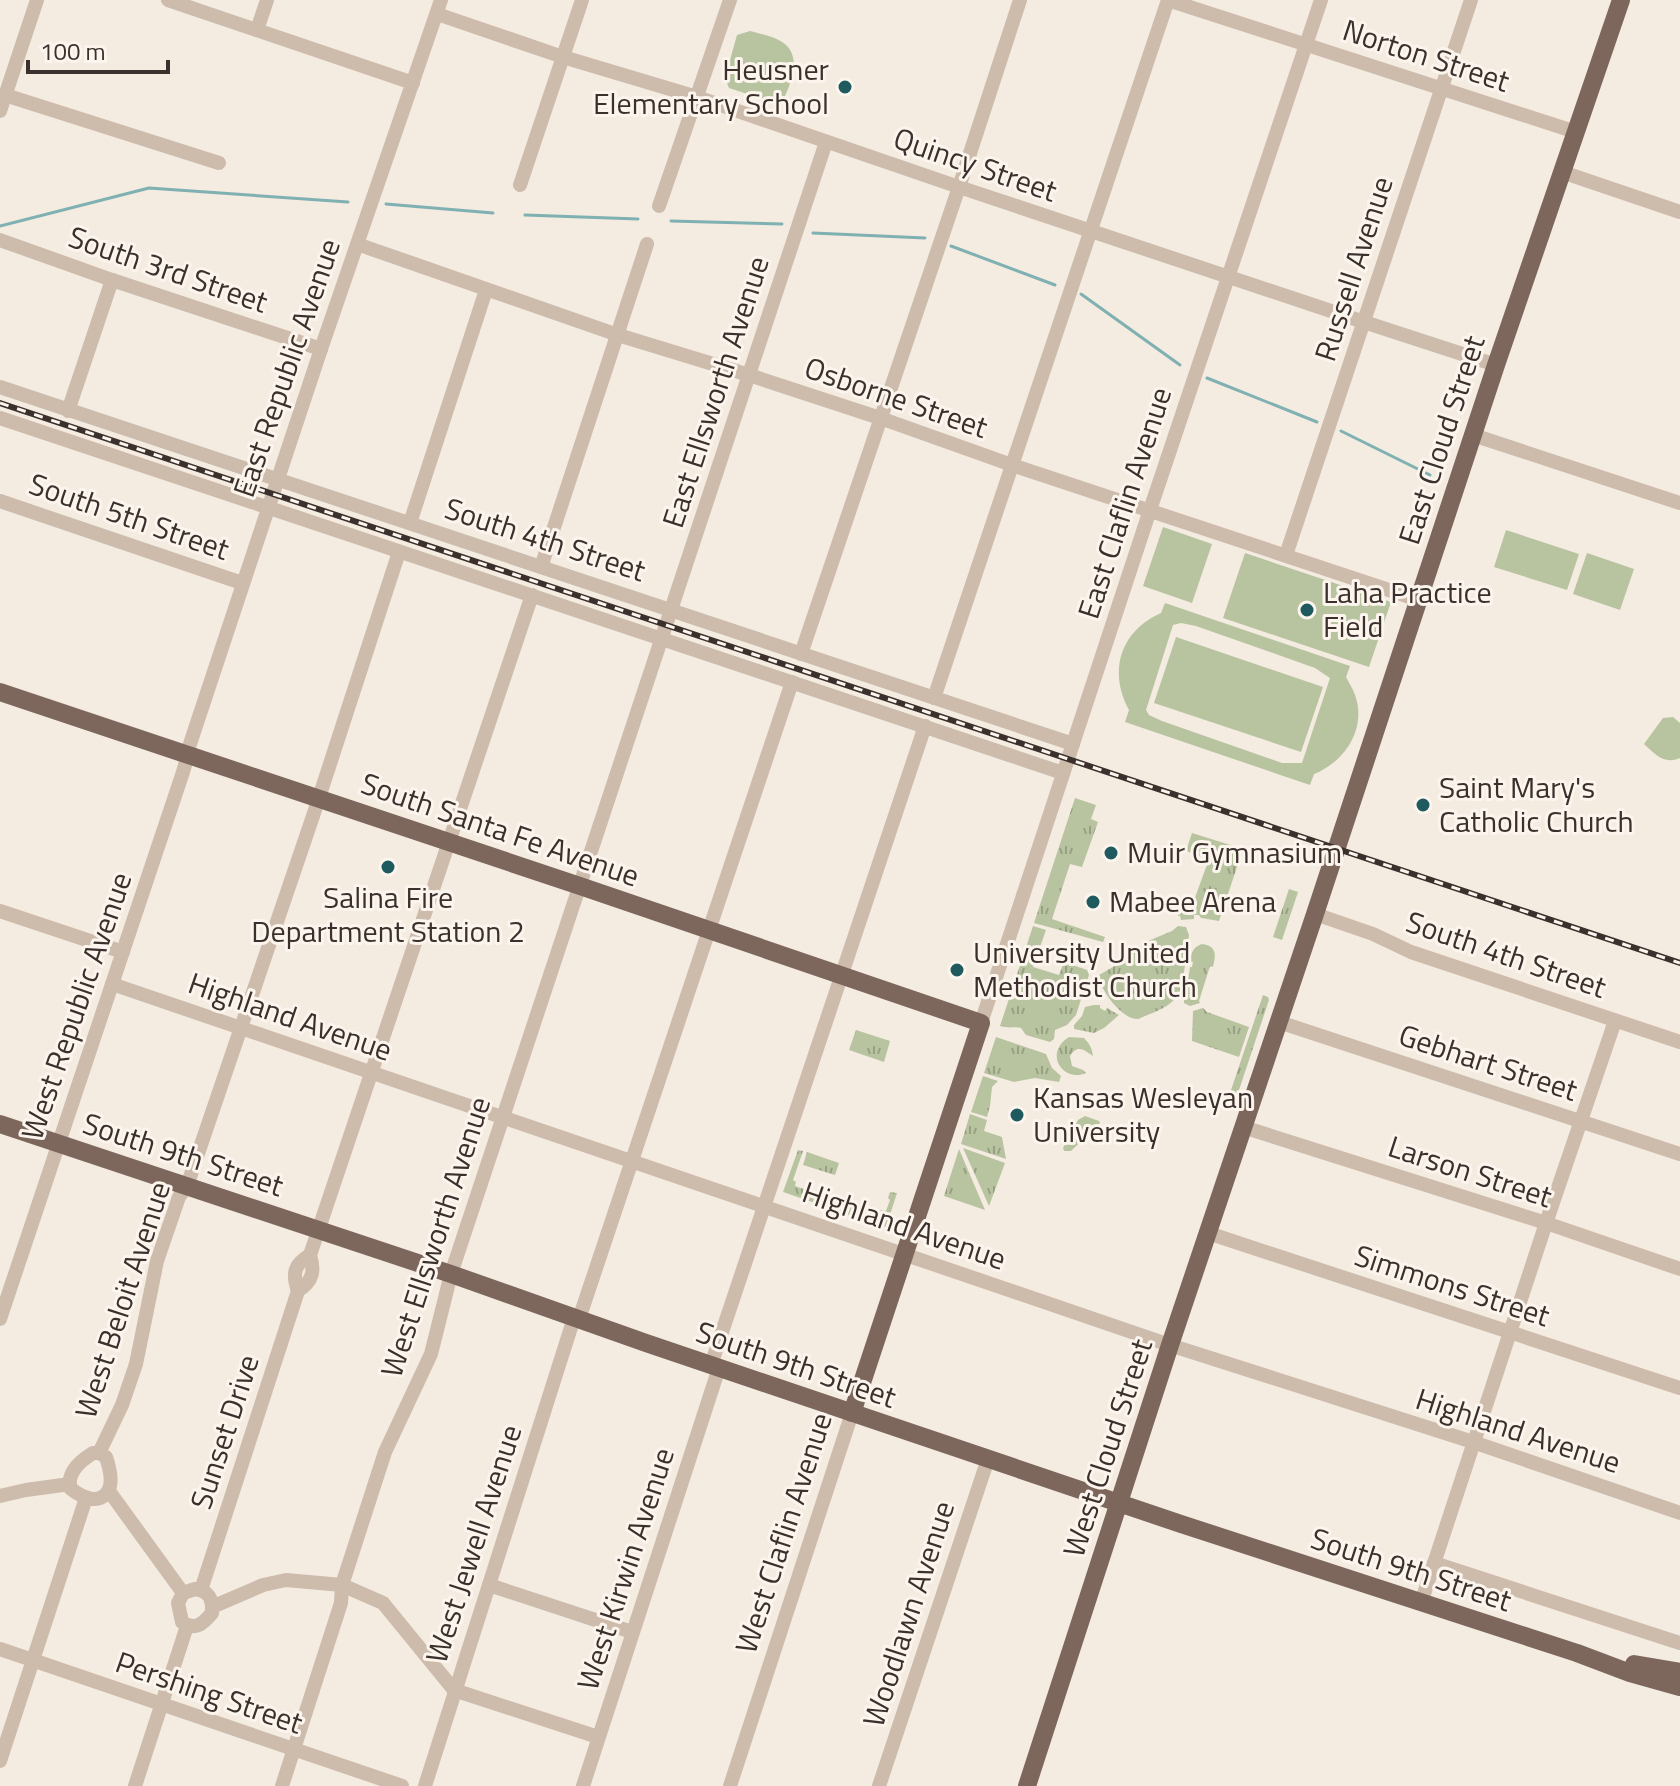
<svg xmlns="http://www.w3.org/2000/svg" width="1680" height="1786" font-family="'Titillium Web',sans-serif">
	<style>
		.grass { fill: url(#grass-tufts) }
		.park { fill: #b8c4a0; fill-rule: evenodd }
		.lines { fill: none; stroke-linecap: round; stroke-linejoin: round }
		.stream { stroke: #7fb0b2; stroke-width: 3 }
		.minor { stroke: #cdbbac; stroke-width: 14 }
		.major { stroke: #7d675c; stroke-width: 18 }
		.rail-casing { stroke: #3b302b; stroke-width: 6 }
		.rail { stroke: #fbf5ee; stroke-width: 3; stroke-dasharray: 9; stroke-linecap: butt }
		.poi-dot { fill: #1f5a5e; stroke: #fbf5ee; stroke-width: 3 }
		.labels { text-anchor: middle; stroke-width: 6; stroke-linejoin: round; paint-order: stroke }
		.street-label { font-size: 30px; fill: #3b302b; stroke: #fbf5ee }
		.poi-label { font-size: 30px; fill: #3b302b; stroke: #fbf5ee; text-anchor: start }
	</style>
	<defs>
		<pattern id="grass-tufts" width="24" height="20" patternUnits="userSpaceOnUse" patternTransform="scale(2)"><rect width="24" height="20" fill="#b8c4a0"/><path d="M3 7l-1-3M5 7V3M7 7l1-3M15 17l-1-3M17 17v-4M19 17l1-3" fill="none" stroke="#97a083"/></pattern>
	</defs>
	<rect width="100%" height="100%" fill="#f4ebe1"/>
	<g class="grass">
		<polygon points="1075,798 1096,805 1091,819 1098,822 1082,867 1070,864 1052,919 1105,937 1103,942 1034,923"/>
		<polygon points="1192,833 1243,849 1219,921 1201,918 1199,915 1194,915 1194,919 1181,920 1180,916 1177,915 1181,904 1192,906 1209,859 1186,851"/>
		<polygon points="1289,889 1298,892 1282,940 1273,937"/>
		<path d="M1033,926L1046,930L1033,967L1059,975L1064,962L1087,970L1089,975L1076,1015L1067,1025L1055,1030L1054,1039L1050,1042L1026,1035L1021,1028C1012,1026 1010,1029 1000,1026Z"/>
		<path d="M1178,926L1186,927L1189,935L1182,987C1175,1003 1165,1008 1150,1014C1149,1014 1139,1019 1138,1019C1122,1020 1099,989 1099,975L1120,963L1127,945L1135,950L1139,946L1151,950L1155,947L1148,941L1172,931Z"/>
		<path d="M1202,944C1217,946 1216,955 1213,967L1210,966L1199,1001L1200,1003L1190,1006L1184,1003C1183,992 1189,980 1190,967H1192L1193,962L1190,961C1191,953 1193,947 1202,944Z"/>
		<polygon points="1263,995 1268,997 1269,1000 1233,1108 1226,1105"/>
		<polygon points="1094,1005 1100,1005 1100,1008 1105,1011 1107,1008 1119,1015 1104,1028 1094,1033 1074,1029 1074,1025 1082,1016 1085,1007"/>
		<polygon points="1203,1008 1207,1012 1249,1027 1239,1057 1192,1041 1193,1011"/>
		<polygon points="856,1030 890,1041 884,1062 849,1050"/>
		<polygon points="996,1037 1046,1054 1052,1068 1061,1076 1059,1082 1035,1078 1014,1082 984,1073"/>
		<path d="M1069,1037L1084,1038C1089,1043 1092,1048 1093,1056C1084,1050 1078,1044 1070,1056L1072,1066L1083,1070L1086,1073C1063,1083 1043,1053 1069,1037Z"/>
		<polygon points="983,1076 998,1081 992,1087 990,1106 987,1117 971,1112"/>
		<polygon points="970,1114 987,1120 984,1131 1002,1137 1006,1159 961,1144"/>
		<polygon points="1085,1116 1099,1121 1100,1123 1071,1151 1064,1151 1063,1148 1078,1120"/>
		<polygon points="963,1148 1005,1163 989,1206"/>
		<polygon points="959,1149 985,1210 944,1196"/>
		<polygon points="798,1150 803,1151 793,1180 796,1182 795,1186 844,1203 841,1212 783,1192"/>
		<polygon points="807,1152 839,1163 835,1175 803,1165"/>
		<polygon points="890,1192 897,1193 886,1227 843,1213 846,1203 879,1214 881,1210 886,1211 890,1200 888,1198"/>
	</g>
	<g class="park">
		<path d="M750,31C761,34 777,37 786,45C803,61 788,89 781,105L729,88L725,78L737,35Z"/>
		<polygon points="1163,527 1212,544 1192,603 1143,586"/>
		<polygon points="1506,530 1579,554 1567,590 1494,567"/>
		<polygon points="1245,553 1391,602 1369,667 1223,618"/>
		<polygon points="1587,553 1634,569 1620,610 1573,594"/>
		<path d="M1165,603L1350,666L1346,677C1349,683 1353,689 1355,695C1367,728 1345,762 1314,774L1310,785L1125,722L1129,710C1108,672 1120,631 1161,613ZM1181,623L1196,626L1315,668L1330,678L1302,763H1282L1162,721L1149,715L1146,710L1173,625Z"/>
		<polygon points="1176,637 1323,687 1301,752 1154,703"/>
		<path d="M1673,717L1680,723V758C1664,765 1655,754 1644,744L1663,718Z"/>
	</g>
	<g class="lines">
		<g class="stream">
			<polyline points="386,204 493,213"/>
			<polyline points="525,215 638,219"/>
			<polyline points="671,221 782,224"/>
			<polyline points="0,226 149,188 348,202"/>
			<polyline points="813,233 925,238"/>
			<polyline points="951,246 1055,285"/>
			<polyline points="1081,294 1180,365"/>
			<polyline points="1207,378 1317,422"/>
			<polyline points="1341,431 1430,475"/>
		</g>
		<g class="minor">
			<polyline points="168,0 413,83"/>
			<polyline points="1168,0 1576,132"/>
			<polyline points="437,14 563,57 697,97 959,187 1364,322 1496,365"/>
			<polyline points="257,30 267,0"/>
			<polyline points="5,95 219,163"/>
			<polyline points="0,111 37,0"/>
			<polyline points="1562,172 1680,212"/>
			<polyline points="520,185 582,0"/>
			<polyline points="659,206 730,0"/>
			<polyline points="0,240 112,280 321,349"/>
			<polyline points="357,244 618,335 749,375 880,418 1012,465 1419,600"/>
			<polyline points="0,387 1073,744"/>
			<polyline points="68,411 112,280"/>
			<polyline points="0,418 1063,773"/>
			<polyline points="1473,435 1680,503"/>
			<polyline points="0,501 242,583"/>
			<polyline points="410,523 486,290"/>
			<polyline points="1286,555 1471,0"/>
			<polyline points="541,567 647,244"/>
			<polyline points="801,654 959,187 1020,0"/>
			<polyline points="934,698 1168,0"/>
			<polyline points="0,911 123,952"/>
			<polyline points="1315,914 1373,934 1411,952 1680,1042"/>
			<polyline points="112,984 1170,1345 1473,1442 1680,1513"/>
			<polyline points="1279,1022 1680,1154"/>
			<polyline points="981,1023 1150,510 1321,0"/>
			<polyline points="1243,1127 1546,1223 1680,1269"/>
			<polyline points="1208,1233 1680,1388"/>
			<path d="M298,1291C292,1274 294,1264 310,1255"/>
			<polyline points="0,1319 183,772 188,755 188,750 321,349 441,0"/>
			<polyline points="579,1319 792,682"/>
			<polyline points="711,1365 925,726"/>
			<path d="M93,1453H99L106,1457C109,1466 113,1480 109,1489C101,1507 81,1497 70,1488C67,1473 80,1461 93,1453Z"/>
			<polyline points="99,1453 122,1405 136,1364 157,1261 179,1197 187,1186 313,816 399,552"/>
			<polyline points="109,1491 183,1593"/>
			<polyline points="0,1496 26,1490 70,1484"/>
			<polyline points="1434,1563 1680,1643"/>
			<polyline points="489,1585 632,1632"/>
			<path d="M195,1589C209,1591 213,1599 212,1613C203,1624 195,1631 182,1622L178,1603L183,1593Z"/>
			<path d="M201,1590L298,1291C313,1281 315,1271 310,1255L532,595"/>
			<polyline points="1421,1603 1546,1223 1615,1021"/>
			<polyline points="212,1607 263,1585 286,1580 342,1585 383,1603 454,1690 598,1737"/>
			<polyline points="0,1649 402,1786"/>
			<polyline points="0,1761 86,1498"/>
			<polyline points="135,1786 187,1626"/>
			<polyline points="282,1786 341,1603 342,1585 385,1452 431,1354 451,1274 826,142"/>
			<polyline points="425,1786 574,1318"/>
			<polyline points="583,1786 719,1368"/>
			<polyline points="730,1786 852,1413"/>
			<polyline points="879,1786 988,1459"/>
		</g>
		<g class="major">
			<polyline points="0,692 580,886 981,1023 852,1413"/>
			<polyline points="0,1124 451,1274 646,1343 1181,1524 1577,1653 1630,1673 1680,1687"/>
			<polyline points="1634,1664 1680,1672"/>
			<polyline points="1027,1786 1170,1345 1315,914 1496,365 1621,0"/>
		</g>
		<defs>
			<polyline id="rail" points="0,403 1680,963"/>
		</defs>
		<use href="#rail" class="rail-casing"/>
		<use href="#rail" class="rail"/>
	</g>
	<g class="poi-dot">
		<circle cx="845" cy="87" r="8"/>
		<circle cx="1307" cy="610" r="8"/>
		<circle cx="1423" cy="805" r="8"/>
		<circle cx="1111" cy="853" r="8"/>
		<circle cx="388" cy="867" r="8"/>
		<circle cx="1093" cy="902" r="8"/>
		<circle cx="957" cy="970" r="8"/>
		<circle cx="1017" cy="1115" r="8"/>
	</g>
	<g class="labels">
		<g class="street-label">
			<text transform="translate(1426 56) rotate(18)" y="10">Norton Street</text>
			<text transform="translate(975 165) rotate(19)" y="10">Quincy Street</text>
			<text transform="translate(1354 269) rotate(-72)" y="10">Russell Avenue</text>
			<text transform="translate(168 270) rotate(19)" y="10">South 3rd Street</text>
			<text transform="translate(287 368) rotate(-71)" y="10">East Republic Avenue</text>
			<text transform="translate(716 392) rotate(-72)" y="10">East Ellsworth Avenue</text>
			<text transform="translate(896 398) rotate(19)" y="10">Osborne Street</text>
			<text transform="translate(1442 440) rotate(-72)" y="10">East Cloud Street</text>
			<text transform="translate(1125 503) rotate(-72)" y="10">East Claflin Avenue</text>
			<text transform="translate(129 517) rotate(19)" y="10">South 5th Street</text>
			<text transform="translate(545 540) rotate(18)" y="10">South 4th Street</text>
			<text transform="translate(500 830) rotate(19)" y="10">South Santa Fe Avenue</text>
			<text transform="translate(1506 955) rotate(19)" y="10">South 4th Street</text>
			<text transform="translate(77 1006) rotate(-71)" y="10">West Republic Avenue</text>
			<text transform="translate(290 1017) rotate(19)" y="10">Highland Avenue</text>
			<text transform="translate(1488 1063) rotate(18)" y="10">Gebhart Street</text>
			<text transform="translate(183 1155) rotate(18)" y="10">South 9th Street</text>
			<text transform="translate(1470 1172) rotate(18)" y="10">Larson Street</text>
			<text transform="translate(904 1226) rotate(19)" y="10">Highland Avenue</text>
			<text transform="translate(436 1237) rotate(-72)" y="10">West Ellsworth Avenue</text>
			<text transform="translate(1452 1286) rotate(18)" y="10">Simmons Street</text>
			<text transform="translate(123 1300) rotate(-72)" y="10">West Beloit Avenue</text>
			<text transform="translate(796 1365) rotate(19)" y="10">South 9th Street</text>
			<text transform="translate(1518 1431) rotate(18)" y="10">Highland Avenue</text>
			<text transform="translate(225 1432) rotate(-72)" y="10">Sunset Drive</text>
			<text transform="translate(1108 1448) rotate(-72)" y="10">West Cloud Street</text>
			<text transform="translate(784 1533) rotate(-72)" y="10">West Claflin Avenue</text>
			<text transform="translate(474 1544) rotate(-72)" y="10">West Jewell Avenue</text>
			<text transform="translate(626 1569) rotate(-72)" y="10">West Kirwin Avenue</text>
			<text transform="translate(1411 1570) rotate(18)" y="10">South 9th Street</text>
			<text transform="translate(909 1614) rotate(-72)" y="10">Woodlawn Avenue</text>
			<text transform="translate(209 1693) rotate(19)" y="10">Pershing Street</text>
		</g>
		<g class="poi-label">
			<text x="829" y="80" text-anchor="end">Heusner<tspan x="829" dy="34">Elementary School</tspan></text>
			<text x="1323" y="603">Laha Practice<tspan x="1323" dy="34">Field</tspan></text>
			<text x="1439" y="798">Saint Mary's<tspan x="1439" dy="34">Catholic Church</tspan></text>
			<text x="1127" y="863">Muir Gymnasium</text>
			<text x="388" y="908" text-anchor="middle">Salina Fire<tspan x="388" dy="34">Department Station 2</tspan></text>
			<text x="1109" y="912">Mabee Arena</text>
			<text x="973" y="963">University United<tspan x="973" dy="34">Methodist Church</tspan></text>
			<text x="1033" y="1108">Kansas Wesleyan<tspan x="1033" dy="34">University</tspan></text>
		</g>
	</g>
	<path d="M28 60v12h140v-12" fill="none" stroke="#3b302b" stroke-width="4"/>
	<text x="40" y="60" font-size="24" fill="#3b302b" stroke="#fbf5ee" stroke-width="6" paint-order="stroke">100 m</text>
</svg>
